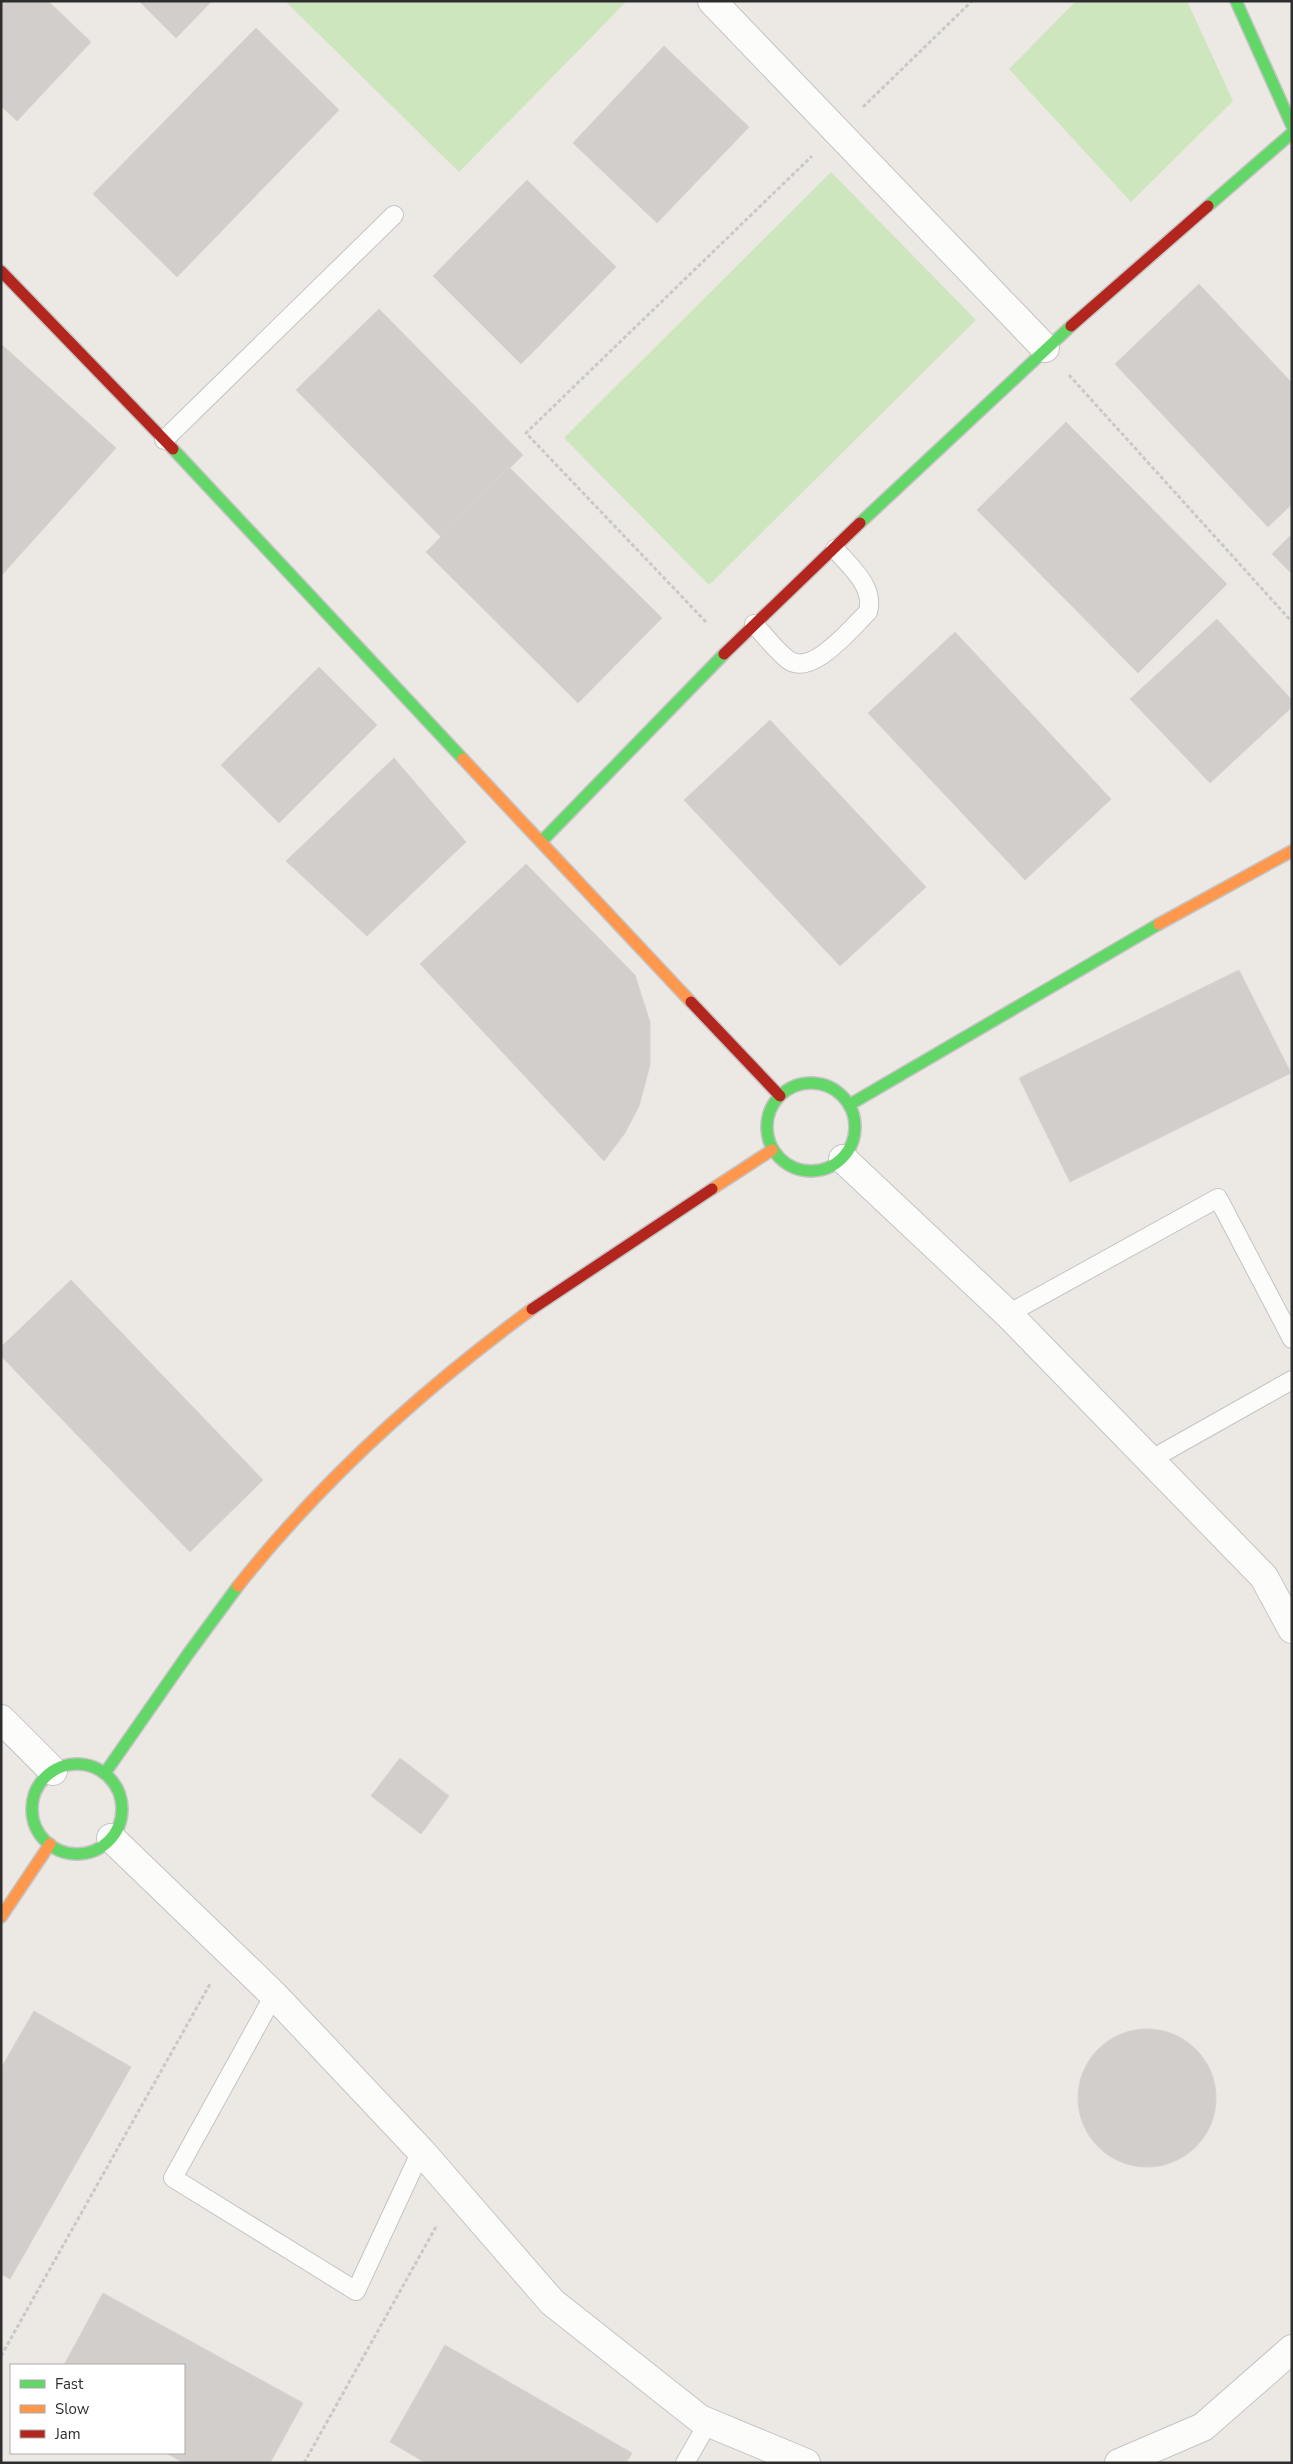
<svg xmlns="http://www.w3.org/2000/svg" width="1293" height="2464" font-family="'Nunito Sans',sans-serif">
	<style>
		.green { fill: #cee6be }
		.building { fill: #d1cecb; stroke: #d7d4d0 }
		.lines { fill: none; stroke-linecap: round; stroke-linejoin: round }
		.lane-casing { stroke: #c5c4c5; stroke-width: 20 }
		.street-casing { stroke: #c5c4c5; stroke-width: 30 }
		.fast-casing { stroke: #c5c4c5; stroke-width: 14 }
		.slow-casing { stroke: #c5c4c5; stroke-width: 14 }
		.jam-casing { stroke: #c5c4c5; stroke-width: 14 }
		.path { stroke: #c9c9c8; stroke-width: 3; stroke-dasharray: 4 2.5; stroke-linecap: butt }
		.lane { stroke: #fcfcfb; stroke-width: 18 }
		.street { stroke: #fcfcfb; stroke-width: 28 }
		.fast { stroke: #63d668; stroke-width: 11 }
		.slow { stroke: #ff974d; stroke-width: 11 }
		.jam { stroke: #b3261e; stroke-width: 11 }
	</style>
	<rect width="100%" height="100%" fill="#ece8e4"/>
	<g class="green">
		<polygon points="285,1 627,1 459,172"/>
		<polygon points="1076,1 1187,1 1233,101 1131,202 1009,69"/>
		<polygon points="831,172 976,320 709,585 564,438"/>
	</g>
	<g class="building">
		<polygon points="1,1 48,1 91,42 17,121 1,106"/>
		<polygon points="139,1 212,1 176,38"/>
		<polygon points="256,28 339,110 177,277 93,194"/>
		<polygon points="664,46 749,127 657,223 573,143"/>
		<polygon points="527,180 616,267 521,364 433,276"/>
		<polygon points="1199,284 1292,383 1292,504 1268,527 1115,364"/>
		<polygon points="379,309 523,455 441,537 296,390"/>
		<polygon points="1,344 116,448 1,576"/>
		<polygon points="1066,422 1227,584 1138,673 977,510"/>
		<polygon points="509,467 662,618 578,703 426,552"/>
		<polygon points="1292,534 1292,574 1272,554"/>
		<polygon points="1217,619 1292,700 1292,707 1210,783 1130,699"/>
		<polygon points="955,632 1111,799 1025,880 868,713"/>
		<polygon points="319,667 377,725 279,823 221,765"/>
		<polygon points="770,720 926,887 840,966 684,800"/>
		<polygon points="394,758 466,842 367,936 286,861"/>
		<polygon points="526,864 635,975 650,1022 650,1065 639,1106 625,1133 604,1161 420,964"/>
		<polygon points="1239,970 1291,1073 1070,1182 1019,1078"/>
		<polygon points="71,1280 263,1480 190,1552 1,1356 1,1347"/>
		<polygon points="400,1758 449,1796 421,1834 371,1796"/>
		<polygon points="34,2011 131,2067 10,2279 1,2274 1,2068"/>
		<circle cx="1147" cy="2098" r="69"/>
		<polygon points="103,2293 303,2403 270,2463 184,2463 166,2453 184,2453 184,2365 64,2365"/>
		<polygon points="445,2345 632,2453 626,2463 426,2463 390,2442"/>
	</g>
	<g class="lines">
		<defs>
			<g id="lane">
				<polyline points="164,440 394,215"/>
				<path d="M754,624C765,636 775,649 787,659C811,679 851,628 868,612C875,586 850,567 835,549"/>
				<polyline points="1008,1314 1218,1198 1292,1339"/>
				<polyline points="1150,1460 1292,1380"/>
				<polyline points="274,1995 173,2178 356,2291 421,2151"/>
				<polyline points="685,2463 708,2423"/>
			</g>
			<g id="street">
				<polyline points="712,1 1045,348"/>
				<polyline points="843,1159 1008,1314 1264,1577 1292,1629"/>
				<polyline points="1,1719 53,1771"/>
				<polyline points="111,1838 274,1995 421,2151 552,2302 700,2419 806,2463"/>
				<polyline points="1119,2463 1203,2427 1292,2349"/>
			</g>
			<g id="fast">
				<polyline points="1236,1 1292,126"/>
				<polyline points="1208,206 1292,133"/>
				<polyline points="173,449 463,759"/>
				<polyline points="860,523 1071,326"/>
				<polyline points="541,842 724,654"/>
				<circle cx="811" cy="1127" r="44"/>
				<polyline points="849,1105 1159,924"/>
				<circle cx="77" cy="1809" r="45"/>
				<polyline points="105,1773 188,1654 238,1586"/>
			</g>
			<g id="slow">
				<polyline points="463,759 691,1002"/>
				<polyline points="1159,924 1292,851"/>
				<polyline points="712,1189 772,1150"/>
				<path d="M238,1586C322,1480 423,1389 532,1309"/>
				<polyline points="1,1917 50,1844"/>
			</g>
			<g id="jam">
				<polyline points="1,271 173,449"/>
				<polyline points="1071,326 1208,206"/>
				<polyline points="724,654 860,523"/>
				<polyline points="691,1002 780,1096"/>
				<polyline points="532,1309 712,1189"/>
			</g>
		</defs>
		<use href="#lane" class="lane-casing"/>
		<use href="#street" class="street-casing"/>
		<use href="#fast" class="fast-casing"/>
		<use href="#slow" class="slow-casing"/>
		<use href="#jam" class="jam-casing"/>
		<g class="path">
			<polyline points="863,107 972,1"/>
			<polyline points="1069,375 1292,622"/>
			<polyline points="706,622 526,433 812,156"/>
			<polyline points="1,2356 210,1984"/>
			<polyline points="304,2463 437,2225"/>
		</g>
		<use href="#lane" class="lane"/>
		<use href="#street" class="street"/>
		<use href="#fast" class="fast"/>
		<use href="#slow" class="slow"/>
		<use href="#jam" class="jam"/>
	</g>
	<rect width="1293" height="2464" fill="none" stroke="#2e2e2e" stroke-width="5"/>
	<rect x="10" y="2364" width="175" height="90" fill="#ffffff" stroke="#ababab"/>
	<rect x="20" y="2380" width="25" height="8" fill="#63d668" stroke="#ababab"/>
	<text x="55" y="2389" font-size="15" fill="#2e2e2e">Fast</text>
	<rect x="20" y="2405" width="25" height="8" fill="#ff974d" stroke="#ababab"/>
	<text x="55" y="2414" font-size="15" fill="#2e2e2e">Slow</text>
	<rect x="20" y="2430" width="25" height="8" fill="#b3261e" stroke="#ababab"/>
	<text x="55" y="2439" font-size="15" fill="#2e2e2e">Jam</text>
</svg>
